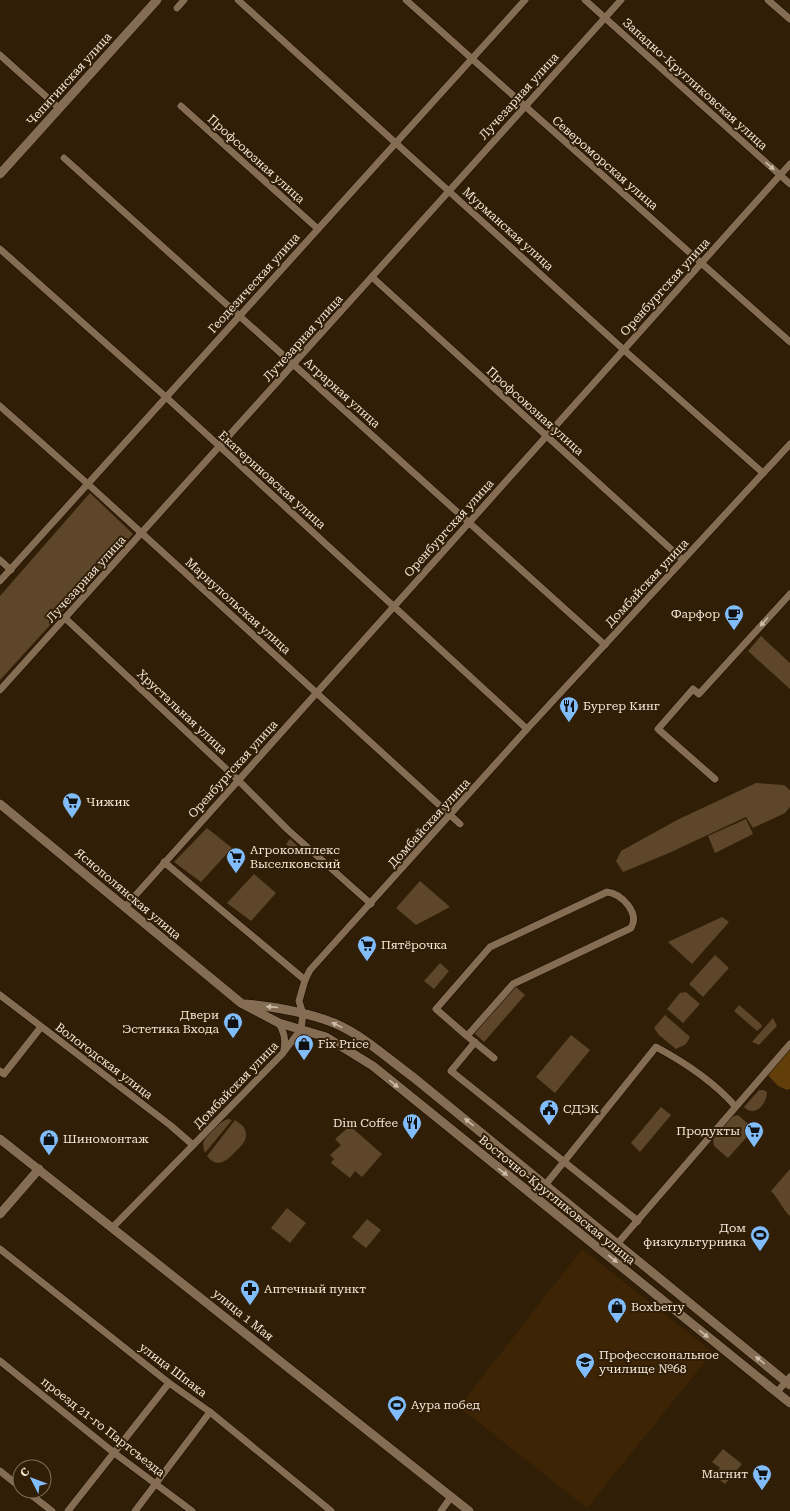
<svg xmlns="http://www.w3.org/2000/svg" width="790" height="1511" font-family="'Roboto Serif',serif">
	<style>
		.built { fill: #3c2404 }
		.green { fill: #5d462a }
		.forest { fill: #623e09 }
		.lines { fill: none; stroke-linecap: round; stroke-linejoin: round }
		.minor-casing { stroke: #180700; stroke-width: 8 }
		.tertiary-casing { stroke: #180700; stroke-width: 10 }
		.minor { stroke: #846d53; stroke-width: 7 }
		.tertiary { stroke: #846d53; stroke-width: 9 }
		.oneway { fill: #cdbcaa }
		.labels { text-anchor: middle; stroke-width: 4; stroke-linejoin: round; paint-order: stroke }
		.street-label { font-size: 12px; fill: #f4e7d9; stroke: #311e06 }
		.poi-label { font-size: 12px; fill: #f4e7d9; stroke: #311e06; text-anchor: start }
	</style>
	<rect width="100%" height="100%" fill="#311e06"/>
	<polygon class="built" points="582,1249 713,1352 587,1508 459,1407"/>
	<g class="green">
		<polygon points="90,493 133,534 0,680 0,596"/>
		<polygon points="761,636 790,663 790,689 748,651"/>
		<polygon points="756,783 784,785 790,790 790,807 785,813 753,828 746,817 669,853 623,872 616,861 621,851 677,820"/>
		<polygon points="746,819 753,834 715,853 708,836"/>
		<polygon points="207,828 232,848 201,882 174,862"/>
		<polygon points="290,839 303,851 299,855 286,844"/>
		<polygon points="254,874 276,893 251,921 227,903"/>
		<polygon points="420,881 450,907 416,925 396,908"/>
		<polygon points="722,917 729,922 692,964 668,942"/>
		<polygon points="715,955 729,968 703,997 689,984"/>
		<polygon points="440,963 449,971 434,989 424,981"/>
		<polygon points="515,986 525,995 484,1042 474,1033"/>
		<polygon points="686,992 700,1004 683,1023 667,1009 680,993"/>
		<polygon points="739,1005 761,1024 762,1027 757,1031 734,1011"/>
		<polygon points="665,1015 690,1037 686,1044 676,1049 659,1035 654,1028"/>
		<polygon points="773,1018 777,1026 759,1045 752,1042"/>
		<polygon points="571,1035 590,1050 555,1093 536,1077"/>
		<path d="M759,1090H763L767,1092C767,1104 755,1118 744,1107Z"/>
		<polygon points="661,1107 671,1115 640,1152 631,1143"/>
		<polygon points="738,1115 754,1129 728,1158 714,1146 713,1138 731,1117"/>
		<path d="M228,1119L232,1120L205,1153C204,1149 202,1145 204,1141C208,1134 220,1121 228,1119Z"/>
		<path d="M235,1120L243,1126C245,1129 246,1132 246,1135C246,1142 240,1147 236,1151C227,1161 217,1169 207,1156Z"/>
		<polygon points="350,1126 382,1154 362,1177 355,1171 350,1178 331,1163 334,1159 330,1155 341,1145 335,1139"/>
		<path d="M790,1169V1216C782,1209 779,1199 771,1191Z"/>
		<polygon points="287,1208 306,1223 290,1243 271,1228"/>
		<polygon points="367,1219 381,1230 366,1248 352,1237"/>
		<polygon points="723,1449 742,1464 725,1484 714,1475 720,1468 712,1462"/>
	</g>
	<polygon class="forest" points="790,1049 790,1089 787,1090 778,1086 767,1074"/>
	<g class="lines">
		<defs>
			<g id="minor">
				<polyline points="238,0 624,350 763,473"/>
				<polyline points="406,0 790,342"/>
				<polyline points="585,0 790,184"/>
				<polyline points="768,0 790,19"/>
				<polyline points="177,8 184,0"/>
				<polyline points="0,55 59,108"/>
				<polyline points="181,106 318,229"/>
				<polyline points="64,158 605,645"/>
				<polyline points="0,249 167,398 527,729"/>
				<polyline points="372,277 683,560"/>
				<polyline points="0,406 89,485 460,824"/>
				<polyline points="0,560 11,570"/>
				<polyline points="0,581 525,0"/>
				<polyline points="65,618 238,780 287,829 371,904"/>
				<polyline points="0,690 621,0"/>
				<polyline points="715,779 658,729 693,689 699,694 790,594"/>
				<polyline points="164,862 305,980"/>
				<polyline points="125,907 790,164"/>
				<polyline points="0,995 170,1125 193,1145"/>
				<path d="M279,1023C284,1033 286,1039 284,1049"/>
				<path d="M467,1036L436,1009L490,947L607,892C622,894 640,913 631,928L513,984L467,1036L494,1058"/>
				<polyline points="475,1042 451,1071 638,1221"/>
				<polyline points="0,1071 4,1074 41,1027"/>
				<path d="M546,1184L656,1047C684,1062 714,1082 735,1106"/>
				<polyline points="113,1227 283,1053 301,1029 303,1014 299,1001 305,980 310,970 527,729 790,444"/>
				<polyline points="618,1243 790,1044"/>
				<polyline points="0,1249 169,1383 210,1412 331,1511"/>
				<polyline points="0,1361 113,1452 192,1511"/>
				<polyline points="777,1392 790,1377"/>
				<polyline points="0,1471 20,1487"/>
				<polyline points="26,1491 52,1511"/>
				<polyline points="68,1511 169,1383"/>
				<polyline points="135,1511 210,1412"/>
				<polyline points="441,1511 451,1497"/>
			</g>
			<g id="tertiary">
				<polyline points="0,174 157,0"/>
				<polyline points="0,804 241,1003 279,1023 326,1037 373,1066 790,1403"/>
				<path d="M246,1004C276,1007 306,1012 334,1023C363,1035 388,1059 413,1077L790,1385"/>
				<polyline points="0,1139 469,1511"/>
				<polyline points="0,1214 39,1169"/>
			</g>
		</defs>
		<use href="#minor" class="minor-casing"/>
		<use href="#tertiary" class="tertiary-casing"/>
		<use href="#minor" class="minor"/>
		<use href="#tertiary" class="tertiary"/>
	</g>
	<defs><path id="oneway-solid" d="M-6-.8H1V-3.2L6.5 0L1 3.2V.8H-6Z"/></defs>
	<g class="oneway">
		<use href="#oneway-solid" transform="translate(770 166) rotate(42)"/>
		<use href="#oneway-solid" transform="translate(764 622) rotate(132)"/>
		<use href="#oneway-solid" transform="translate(272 1007) rotate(-175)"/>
		<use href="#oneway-solid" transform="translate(337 1025) rotate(-154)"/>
		<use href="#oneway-solid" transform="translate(394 1084) rotate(39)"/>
		<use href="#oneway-solid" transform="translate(469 1122) rotate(-141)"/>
		<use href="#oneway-solid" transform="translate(503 1172) rotate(38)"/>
		<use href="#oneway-solid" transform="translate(613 1259) rotate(39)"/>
		<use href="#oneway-solid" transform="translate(704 1334) rotate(39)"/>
		<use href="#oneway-solid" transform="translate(760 1360) rotate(-141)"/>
	</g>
	<defs>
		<symbol id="cafe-pin" viewBox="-11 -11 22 30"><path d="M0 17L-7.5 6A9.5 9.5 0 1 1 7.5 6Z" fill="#81bdfa" stroke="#311e06"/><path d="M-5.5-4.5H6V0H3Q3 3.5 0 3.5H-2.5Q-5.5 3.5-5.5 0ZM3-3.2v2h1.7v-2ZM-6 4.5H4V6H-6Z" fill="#111"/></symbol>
		<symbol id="restaurant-pin" viewBox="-11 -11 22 30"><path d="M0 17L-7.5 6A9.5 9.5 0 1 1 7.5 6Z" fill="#81bdfa" stroke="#311e06"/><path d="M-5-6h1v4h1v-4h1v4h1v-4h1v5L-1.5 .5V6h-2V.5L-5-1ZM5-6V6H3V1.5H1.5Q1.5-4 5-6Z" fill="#111"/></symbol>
		<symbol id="supermarket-pin" viewBox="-11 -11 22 30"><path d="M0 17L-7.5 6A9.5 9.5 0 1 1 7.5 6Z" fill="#81bdfa" stroke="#311e06"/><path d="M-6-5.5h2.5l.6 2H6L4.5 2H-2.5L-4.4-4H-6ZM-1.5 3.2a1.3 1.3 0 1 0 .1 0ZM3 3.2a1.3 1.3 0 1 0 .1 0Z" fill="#111"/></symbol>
		<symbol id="shop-pin" viewBox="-11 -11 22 30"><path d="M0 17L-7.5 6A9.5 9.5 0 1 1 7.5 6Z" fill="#81bdfa" stroke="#311e06"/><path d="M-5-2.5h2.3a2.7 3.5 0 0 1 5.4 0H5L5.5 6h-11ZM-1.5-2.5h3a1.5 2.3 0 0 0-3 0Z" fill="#111"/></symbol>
		<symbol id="civic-pin" viewBox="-11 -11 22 30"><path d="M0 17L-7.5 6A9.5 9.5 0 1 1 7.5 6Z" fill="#81bdfa" stroke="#311e06"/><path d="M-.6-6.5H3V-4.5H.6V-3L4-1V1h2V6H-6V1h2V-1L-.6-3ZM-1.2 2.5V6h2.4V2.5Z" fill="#111"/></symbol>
		<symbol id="stadium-pin" viewBox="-11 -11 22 30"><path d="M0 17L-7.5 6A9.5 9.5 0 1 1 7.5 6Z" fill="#81bdfa" stroke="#311e06"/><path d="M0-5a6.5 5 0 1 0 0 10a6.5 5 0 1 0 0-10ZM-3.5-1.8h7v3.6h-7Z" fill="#111"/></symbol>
		<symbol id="pharmacy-pin" viewBox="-11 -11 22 30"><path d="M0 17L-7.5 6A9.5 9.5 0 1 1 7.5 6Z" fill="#81bdfa" stroke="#311e06"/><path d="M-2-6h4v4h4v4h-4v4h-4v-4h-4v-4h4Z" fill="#111"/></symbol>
		<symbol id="university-pin" viewBox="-11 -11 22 30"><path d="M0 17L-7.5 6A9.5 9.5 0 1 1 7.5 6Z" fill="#81bdfa" stroke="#311e06"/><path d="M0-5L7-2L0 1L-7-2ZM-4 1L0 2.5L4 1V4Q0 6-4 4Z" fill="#111"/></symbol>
	</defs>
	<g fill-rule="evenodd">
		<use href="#cafe-pin" x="723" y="603" width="22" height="30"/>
		<use href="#restaurant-pin" x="558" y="695" width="22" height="30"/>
		<use href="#supermarket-pin" x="61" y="791" width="22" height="30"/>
		<use href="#supermarket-pin" x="225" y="846" width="22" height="30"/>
		<use href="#supermarket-pin" x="356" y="934" width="22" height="30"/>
		<use href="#shop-pin" x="222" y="1011" width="22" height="30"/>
		<use href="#shop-pin" x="293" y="1033" width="22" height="30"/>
		<use href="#civic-pin" x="538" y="1098" width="22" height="30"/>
		<use href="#restaurant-pin" x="401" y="1112" width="22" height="30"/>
		<use href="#supermarket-pin" x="743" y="1120" width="22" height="30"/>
		<use href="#shop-pin" x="38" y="1128" width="22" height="30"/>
		<use href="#stadium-pin" x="749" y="1224" width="22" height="30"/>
		<use href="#pharmacy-pin" x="239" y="1278" width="22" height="30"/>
		<use href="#shop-pin" x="606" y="1296" width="22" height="30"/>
		<use href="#university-pin" x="574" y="1351" width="22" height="30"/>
		<use href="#stadium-pin" x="386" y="1394" width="22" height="30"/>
		<use href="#supermarket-pin" x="751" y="1463" width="22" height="30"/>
	</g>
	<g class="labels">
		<g class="street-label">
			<text transform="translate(69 79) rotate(-48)" y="4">Чепигинская улица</text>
			<text transform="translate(695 84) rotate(42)" y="4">Западно-Кругликовская улица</text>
			<text transform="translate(519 96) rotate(-48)" y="4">Лучезарная улица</text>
			<text transform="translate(256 159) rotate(42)" y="4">Профсоюзная улица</text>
			<text transform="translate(605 163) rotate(41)" y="4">Североморская улица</text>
			<text transform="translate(508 229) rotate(42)" y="4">Мурманская улица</text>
			<text transform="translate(254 283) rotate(-48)" y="4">Геодезическая улица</text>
			<text transform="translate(665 287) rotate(-48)" y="4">Оренбургская улица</text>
			<text transform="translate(303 338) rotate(-48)" y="4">Лучезарная улица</text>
			<text transform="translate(342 393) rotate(42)" y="4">Аграрная улица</text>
			<text transform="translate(535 411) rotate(42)" y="4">Профсоюзная улица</text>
			<text transform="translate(272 480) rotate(42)" y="4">Екатериновская улица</text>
			<text transform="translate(449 528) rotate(-48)" y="4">Оренбургская улица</text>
			<text transform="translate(86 579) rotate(-48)" y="4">Лучезарная улица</text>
			<text transform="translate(647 583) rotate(-47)" y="4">Домбайская улица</text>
			<text transform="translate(238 606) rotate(42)" y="4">Мариупольская улица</text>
			<text transform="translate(182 712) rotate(43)" y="4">Хрустальная улица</text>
			<text transform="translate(233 769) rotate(-48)" y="4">Оренбургская улица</text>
			<text transform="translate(429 823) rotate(-48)" y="4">Домбайская улица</text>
			<text transform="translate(128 894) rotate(40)" y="4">Яснополянская улица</text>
			<text transform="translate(104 1061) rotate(37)" y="4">Вологодская улица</text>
			<text transform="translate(236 1085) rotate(-46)" y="4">Домбайская улица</text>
			<text transform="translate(557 1200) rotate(39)" y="4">Восточно-Кругликовская улица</text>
			<text transform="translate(243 1315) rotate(39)" y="4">улица 1 Мая</text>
			<text transform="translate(173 1370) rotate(37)" y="4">улица Шпака</text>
			<text transform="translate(103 1427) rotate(38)" y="4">проезд 21-го Партсъезда</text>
		</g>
		<g class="poi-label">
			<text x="720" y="618" text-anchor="end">Фарфор</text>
			<text x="583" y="710">Бургер Кинг</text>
			<text x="86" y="806">Чижик</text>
			<text x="250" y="854">Агрокомплекс<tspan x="250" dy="14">Выселковский</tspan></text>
			<text x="381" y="949">Пятёрочка</text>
			<text x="219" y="1019" text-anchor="end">Двери<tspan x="219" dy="14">Эстетика Входа</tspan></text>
			<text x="318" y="1048">Fix Price</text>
			<text x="563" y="1113">СДЭК</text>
			<text x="398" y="1127" text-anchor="end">Dim Coffee</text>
			<text x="740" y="1135" text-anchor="end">Продукты</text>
			<text x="63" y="1143">Шиномонтаж</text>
			<text x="746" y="1232" text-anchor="end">Дом<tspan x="746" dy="14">физкультурника</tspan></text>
			<text x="264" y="1293">Аптечный пункт</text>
			<text x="631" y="1311">Boxberry</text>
			<text x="599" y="1359">Профессиональное<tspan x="599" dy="14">училище №68</tspan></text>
			<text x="411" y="1409">Аура побед</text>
			<text x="748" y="1478" text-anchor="end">Магнит</text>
		</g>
	</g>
	<g transform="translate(32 1479) rotate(312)"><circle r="19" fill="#311e06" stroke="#7f6e5a"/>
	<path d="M0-3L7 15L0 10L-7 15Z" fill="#81bdfa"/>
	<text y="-6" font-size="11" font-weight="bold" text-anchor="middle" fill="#f4e7d9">С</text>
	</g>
</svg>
